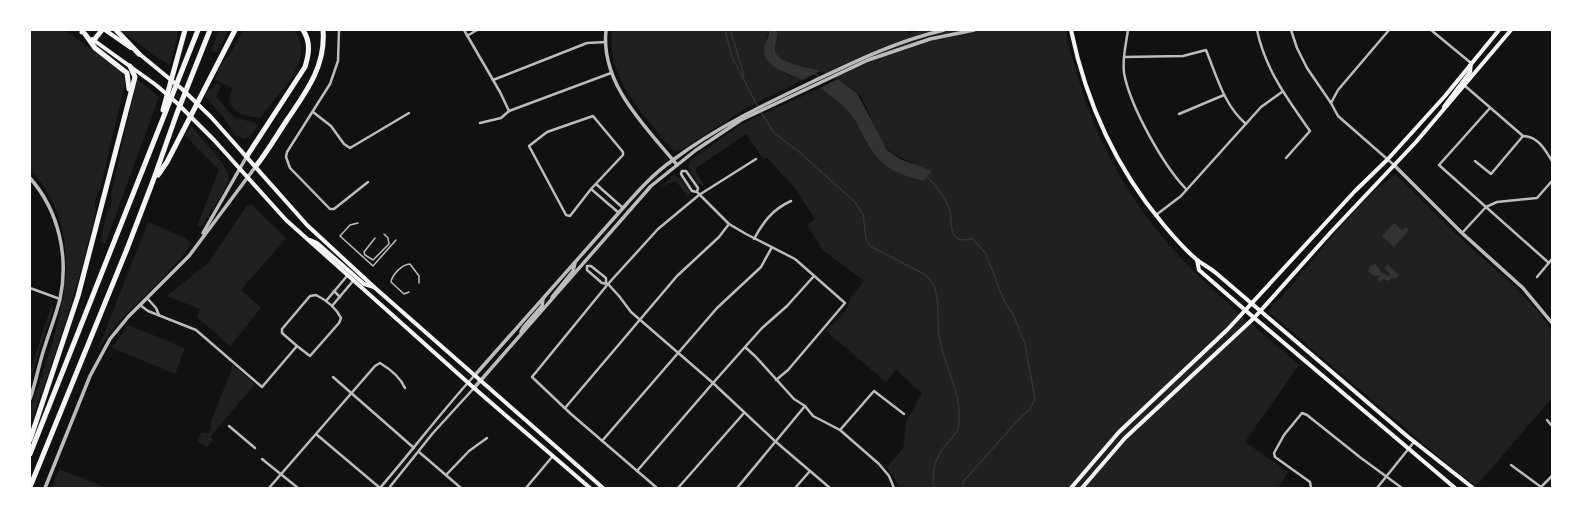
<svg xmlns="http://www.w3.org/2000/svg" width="1582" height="518" font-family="'Golos Text',sans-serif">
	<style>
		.green { fill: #202020 }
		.water { fill: #333 }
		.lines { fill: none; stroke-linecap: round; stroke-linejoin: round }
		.stream { stroke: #333; stroke-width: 1.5 }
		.service { stroke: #bcbcbc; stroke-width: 1.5 }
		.minor { stroke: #bcbcbc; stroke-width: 2.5 }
		.tertiary { stroke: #bcbcbc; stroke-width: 3.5 }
		.secondary { stroke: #f5f5f5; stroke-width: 4 }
		.motorway { stroke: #f5f5f5; stroke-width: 5 }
	</style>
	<rect width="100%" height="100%" fill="#111"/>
	<g class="green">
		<path d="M30,30H64L122,71L126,79L100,189C96,195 93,203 96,210C79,285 57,352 30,424V411C56,330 96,242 30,169Z"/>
		<polygon points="120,30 179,30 170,66 121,31"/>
		<polygon points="219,30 228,30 217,53 211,51"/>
		<path d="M243,30H295C316,63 277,93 260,118C247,116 234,115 229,101L232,88L215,80L220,66L232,51Z"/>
		<path d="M612,30H769L764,48L784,73L802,80L745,109L681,150L675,151C665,143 658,132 650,123C627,95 608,68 612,30Z"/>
		<path d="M778,30H904L910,34L921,30H1066C1068,47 1074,64 1079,80C1101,159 1148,229 1208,285C1237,313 1269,338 1299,365L1245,442L1288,472L1278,488H901L887,467L903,449L906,422L922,393L896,370L886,382L826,331C833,323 851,310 849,299L864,281L823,250L807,225L815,219L795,188L767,158L763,159L746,134L696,168V172L705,186L698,184L688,168L691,160L740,125L820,88L843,104L884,165L916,163C887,155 880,143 870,116C867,109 863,98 857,92C847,83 833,76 820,71C809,67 781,65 776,54C773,47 778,38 778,30Z"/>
		<path d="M137,79L159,97L105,244L100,242L107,212C111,207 113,200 111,194Z"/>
		<path d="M216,83L221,86L216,97L235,118L257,123C257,130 251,137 244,139L235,135L223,117L205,96L208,90L213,88Z"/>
		<path d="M191,126C199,136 230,167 229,178C228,188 207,217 201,227L197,226L219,170L185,135Z"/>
		<polygon points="674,175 680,178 690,192 688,198 677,182 673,182 660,187"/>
		<polygon points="1394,175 1397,176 1459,237 1514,286 1540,314 1552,331 1552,398 1476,486 1451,467 1269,312 1273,304 1280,299 1343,224 1372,193"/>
		<polygon points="247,205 252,205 286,238 241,290 261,308 230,346 197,317 200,309 167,296 208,263"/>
		<path d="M148,222L181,236L192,243C164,284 121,310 96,354Z"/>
		<polygon points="49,300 53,306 53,309 30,380 30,372 51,307"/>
		<polygon points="128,325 185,348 175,374 112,348"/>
		<polygon points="232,365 255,384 210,437 213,440 207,447 198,442 201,432 209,434 211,428 210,424 232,368"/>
		<polygon points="59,469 108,488 52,488"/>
	</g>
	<g class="water">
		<path d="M769,30H778C778,36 775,43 775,49C775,64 809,67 821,71L802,80C790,73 762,68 764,48C765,42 770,37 769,30Z"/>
		<path d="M838,79L857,93L887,150L900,159L932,171L923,181C910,177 894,173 884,164C870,153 864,135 855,121C846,106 834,98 820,88Z"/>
		<polygon points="1394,223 1402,230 1406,227 1409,230 1394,247 1382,236"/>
		<polygon points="1375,264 1380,269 1380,272 1388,276 1391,275 1384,268 1388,264 1399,275 1396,279 1393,277 1389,281 1383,279 1380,282 1377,280 1380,276 1374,276 1368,271 1370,266"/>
	</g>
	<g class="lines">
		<g class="stream">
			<polyline points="725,30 732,57 758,107"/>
			<polyline points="730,30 744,75 743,78"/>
			<polyline points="814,73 821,78"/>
			<path d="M761,112L774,133L798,151L855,202L863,215L866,239L870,246L922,273C928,277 933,282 935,289C940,304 937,321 939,335C943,366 963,393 959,425C958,435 947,442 942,450C934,461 932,475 934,488"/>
			<path d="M926,176C936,185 947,199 950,212C952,220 949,230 955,236C960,242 967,240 973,239L986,254L1004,301L1013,314L1025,344L1035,399L1030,409L1017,421L962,483L963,488"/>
		</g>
		<g class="service">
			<polyline points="358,223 350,225 340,236 373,266 396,240"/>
			<polyline points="375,238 364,252 365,255 373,260 389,244 388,238 384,234"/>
			<path d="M409,292L404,294L391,282C392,275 402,264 410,264L419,276V283"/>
		</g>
		<g class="minor">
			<polyline points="339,30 338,61 330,84 287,152 286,157 290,168 330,209 334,209 368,182"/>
			<polyline points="464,30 500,92 509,111"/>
			<path d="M1128,30C1126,44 1122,59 1124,73C1130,106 1163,165 1186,189"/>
			<path d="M1257,30C1265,69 1288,100 1310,131L1286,158"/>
			<polyline points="1291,30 1297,48 1307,68 1331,103 1338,116 1394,165"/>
			<polyline points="1431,30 1471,63"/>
			<polyline points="467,36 477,30"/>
			<path d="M1124,57L1183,56L1206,50C1217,77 1224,105 1246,124"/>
			<polyline points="493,80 587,43 606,42"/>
			<path d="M1464,85L1523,136C1539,137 1545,150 1552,161"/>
			<polyline points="1331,103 1338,90 1389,30"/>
			<polyline points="1490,108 1439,165 1486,207 1497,202 1537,198 1552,181"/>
			<polyline points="313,112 331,126 344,144 350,148 409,113"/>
			<polyline points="1179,114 1224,95"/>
			<polygon points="593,116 623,152 623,155 591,189 570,216 566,215 529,146 547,132"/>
			<polyline points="480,123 501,118 509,111 611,73"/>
			<polyline points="1475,161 1491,174 1523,136"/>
			<polyline points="596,184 623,208"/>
			<polyline points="591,189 619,213"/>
			<polyline points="697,192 698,188 686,171 682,171 681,174 692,191 697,192 729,224 746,234 795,259 845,303 788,370 776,380"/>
			<polyline points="1156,215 1181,196 1261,107 1282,92"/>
			<polyline points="1462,233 1486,207 1549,263"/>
			<path d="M754,239C763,222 773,209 791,201"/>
			<polyline points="1537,277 1552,259"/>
			<polyline points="606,283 606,278 591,266 587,266 587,270 602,283 608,284 619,296 631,312 713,383 745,347 755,356 794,399 805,406 813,416 840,430 879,464 889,476 894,488"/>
			<polyline points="30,288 60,299"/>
			<polyline points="334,291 340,297"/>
			<polyline points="147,298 156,308 159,315"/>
			<polyline points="326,301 347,276"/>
			<path d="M140,305L148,311L196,330L262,387L297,346L282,333V329L310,296L316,295C326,300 336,308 341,318L339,323L310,356L297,346"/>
			<polyline points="332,306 353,281"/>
			<polyline points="745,347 762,328 787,306 814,276"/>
			<polyline points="333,377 414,448"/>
			<polyline points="565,408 677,276 719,237 729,224"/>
			<polyline points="1547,420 1552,426"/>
			<polyline points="229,426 255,448"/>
			<polyline points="840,430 874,391 904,414"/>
			<polyline points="316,434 380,488"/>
			<polyline points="602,441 717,308 761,267 772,247"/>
			<polyline points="419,452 461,488"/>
			<polyline points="262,459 298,488"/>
			<polyline points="1511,465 1541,487 1552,476"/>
			<polyline points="637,471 713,383 776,442 830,488"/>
			<polyline points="446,475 469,451 487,438"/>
			<path d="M269,488L375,366L380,363C390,369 400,377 405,388"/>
			<path d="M380,488C412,451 441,412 474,376"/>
			<polyline points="389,488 433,433 474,388"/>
			<polyline points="526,488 552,457"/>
			<polyline points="657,488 571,414 532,377 608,284 658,229 699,195 756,159"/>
			<polyline points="678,488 744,413"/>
			<polyline points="737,488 805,406"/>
			<polyline points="795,488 810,471"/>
			<polyline points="1311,488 1310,482 1275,457 1274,453 1284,435 1302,413 1307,415 1361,458 1402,488"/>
			<polyline points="1377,488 1414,442"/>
		</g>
		<g class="tertiary">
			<path d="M606,30C600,84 646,127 677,165"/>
			<polyline points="1394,165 1462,233 1523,288 1552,323"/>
			<path d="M30,178C59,211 69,257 60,299C56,315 50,330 45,346C39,363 36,382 30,399"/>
			<polyline points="203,233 247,156"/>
			<polyline points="552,297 573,271 575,263"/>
			<polyline points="521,332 523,328 542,306 543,299"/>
			<path d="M475,375L623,208C638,191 654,173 673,160C717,127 765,104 814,81C856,61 897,41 944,30"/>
			<polyline points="474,388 651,186 696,150 741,120 868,60 930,39 974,30"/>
			<polyline points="45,488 90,376 110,339 128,317 189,256 256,166"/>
		</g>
		<g class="secondary">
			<polyline points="105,30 131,48"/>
			<path d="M1071,30C1086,102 1116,168 1163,224C1173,236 1184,249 1196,259C1202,264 1210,268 1216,273L1407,436L1473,488"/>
			<polyline points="92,39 156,85 177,103 214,140 286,220 474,388 590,488"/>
			<polyline points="137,52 182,89 211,117 307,225 374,287 603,488"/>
			<polyline points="1444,107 1470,72 1471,63"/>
			<polyline points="310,240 317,243 364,284 374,287"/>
			<polyline points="1197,260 1199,270 1245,310 1455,488"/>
			<polyline points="1071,488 1119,432 1228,329 1355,191 1388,159 1445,96 1499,30"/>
			<polyline points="1082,488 1125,438 1254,318 1331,232 1416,142 1511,30"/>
		</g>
		<g class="motorway">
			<polyline points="116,30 139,54"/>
			<polyline points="82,32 83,30"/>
			<polyline points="85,34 95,48 127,73 129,89"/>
			<polyline points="94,40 102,30"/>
			<polyline points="163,110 185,30"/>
			<path d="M247,156L305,67C309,54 311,42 303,30"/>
			<path d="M256,166C268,151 277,135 287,120C306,92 326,66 323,30"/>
			<polyline points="158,175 167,162 235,30"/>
			<polyline points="30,440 78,296 135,77 130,66"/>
			<polyline points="30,454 198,30"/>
			<polyline points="30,487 127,249 153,181 177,113 210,30"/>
		</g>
	</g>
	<rect width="1582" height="518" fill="none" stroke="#ffffff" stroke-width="62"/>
</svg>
